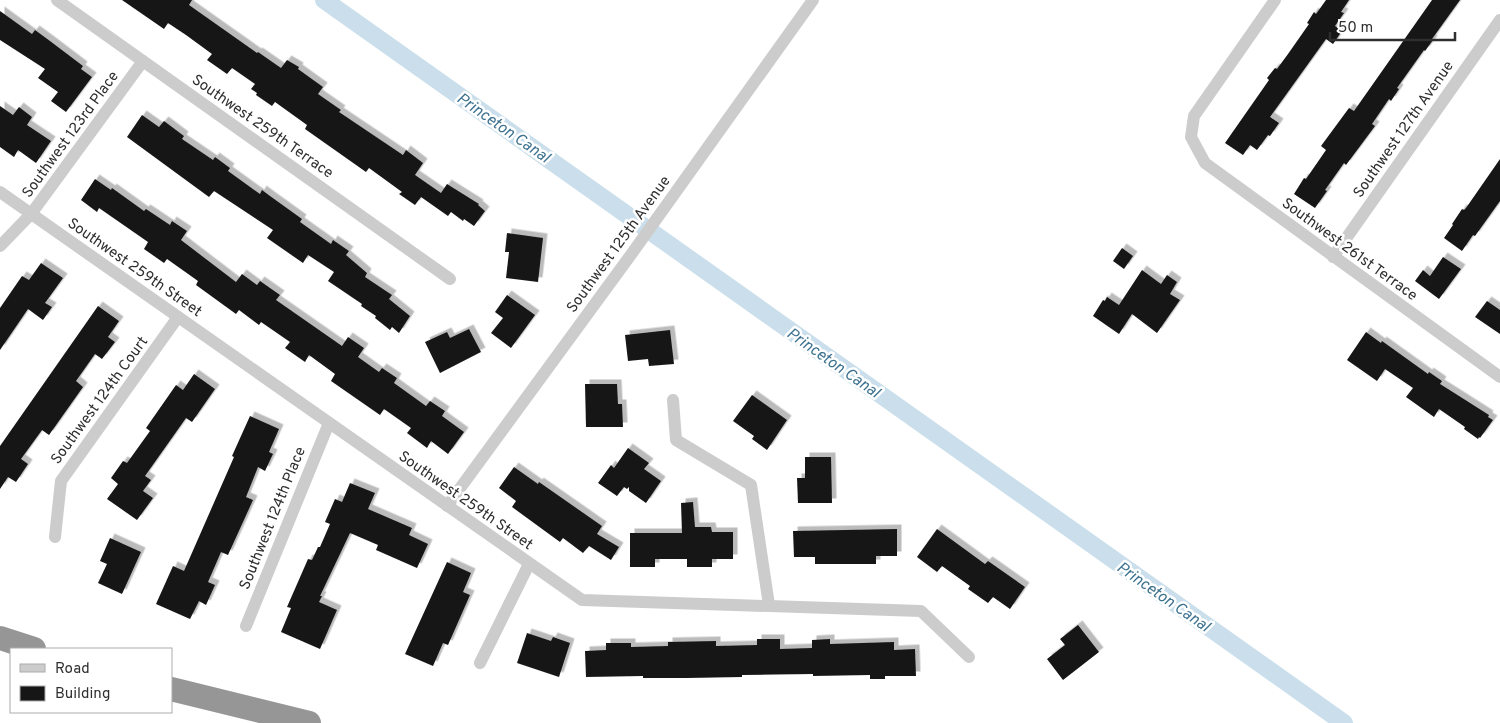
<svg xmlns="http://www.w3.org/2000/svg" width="1500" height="723" font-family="Overpass,sans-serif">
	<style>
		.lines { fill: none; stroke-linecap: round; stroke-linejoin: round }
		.canal { stroke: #cadfeb; stroke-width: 18 }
		.building { fill: #161616; filter: url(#shadow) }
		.street { stroke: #ccc; stroke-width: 12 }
		.highway { stroke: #969696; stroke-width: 24 }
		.labels { text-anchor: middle; stroke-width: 5; stroke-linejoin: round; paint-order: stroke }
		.street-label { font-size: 15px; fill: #2f2f2f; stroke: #fff }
		.water-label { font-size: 16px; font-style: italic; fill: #3e7390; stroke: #fff }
	</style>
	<defs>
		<filter id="shadow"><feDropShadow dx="4.5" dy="-4.5" stdDeviation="0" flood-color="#0004"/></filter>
	</defs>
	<rect width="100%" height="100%" fill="#fff"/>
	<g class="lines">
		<polyline class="canal" points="324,0 1344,723"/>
	</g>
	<g class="building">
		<polygon points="122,0 192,0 189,5 257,53 258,52 281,68 287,60 299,67 298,69 323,87 318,94 341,110 339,112 403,155 406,150 423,163 415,175 441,193 447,184 479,204 478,205 485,211 474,226 464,219 463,221 451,212 448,216 421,197 415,205 399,194 402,192 369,168 366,172 305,129 307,125 275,102 272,106 256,95 257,93 251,89 255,84 232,68 227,74 207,60 212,54 186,35 168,23 164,29"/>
		<polygon points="1326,0 1349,0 1341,12 1344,13 1335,26 1342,31 1333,44 1326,39 1270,117 1279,123 1270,136 1268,135 1257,150 1250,145 1243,155 1225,143 1269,80 1267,78 1275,68 1277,69 1288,54 1309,24 1307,23 1314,12 1316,14"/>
		<polygon points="1432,0 1460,0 1432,39 1433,40 1425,51 1424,50 1397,88 1399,89 1391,101 1389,99 1372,124 1375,126 1346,165 1344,163 1325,190 1327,191 1315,208 1294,194 1304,178 1306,179 1326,150 1321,146 1349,108 1354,111"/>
		<polygon points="0,11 32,34 35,30 50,41 83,66 81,69 92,77 66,112 51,101 58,92 38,78 45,69 0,40"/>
		<polygon points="0,106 13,115 19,107 32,117 27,125 51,141 36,163 18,150 14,157 0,147"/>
		<polygon points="142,115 159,127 164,121 184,136 182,139 213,160 215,157 230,168 228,171 260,194 262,190 270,196 302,219 300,222 331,244 333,240 349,251 346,255 367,273 365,277 392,295 389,299 410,316 399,333 392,327 390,330 375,318 376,316 361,306 362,304 328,281 334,272 308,255 303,263 267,238 273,230 214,191 209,197 127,137"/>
		<polygon points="1500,159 1500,201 1475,236 1473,235 1462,251 1444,238 1453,225 1452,224 1462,209 1464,210 1466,208"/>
		<polygon points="95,179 111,190 112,188 144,211 146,209 170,225 172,221 187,231 181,240 236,282 242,274 257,285 260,281 280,295 276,300 342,346 348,337 364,348 358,357 379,372 382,368 397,378 394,383 426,406 430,401 445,411 442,416 464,432 448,454 431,441 427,448 407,433 411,428 384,409 380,415 331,381 335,374 309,355 305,362 285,348 290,342 261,322 259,325 239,310 236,314 196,285 198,281 167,259 164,263 144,249 148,242 99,208 97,212 81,200"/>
		<polygon points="507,233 543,238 538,282 506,278 509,252 505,252"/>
		<polygon points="1122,248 1133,256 1124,269 1113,261"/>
		<polygon points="1443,257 1461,269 1439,299 1415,281 1423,270 1430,276"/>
		<polygon points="41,263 63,278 45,303 52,307 43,320 28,309 0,350 0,308 22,276 29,280"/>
		<polygon points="1142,270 1161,284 1167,275 1177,282 1170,294 1180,300 1157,333 1132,314 1119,334 1093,316 1103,300 1105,301 1107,297 1119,305"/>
		<polygon points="507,295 535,315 511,348 491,333 503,318 495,312"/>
		<polygon points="1487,301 1500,310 1500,334 1475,317"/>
		<polygon points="98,306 119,321 108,337 115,342 102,359 95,354 76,381 83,387 49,435 42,430 21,459 28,464 16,482 8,477 0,489 0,446"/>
		<polygon points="469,329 481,352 440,373 425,342 447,332 450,338"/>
		<polygon points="670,330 674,364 649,366 648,359 628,361 625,335"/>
		<polygon points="1366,332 1381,343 1382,341 1428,374 1429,372 1442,381 1440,384 1448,389 1489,415 1488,417 1493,420 1480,438 1479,437 1478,439 1464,429 1465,427 1439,409 1434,417 1406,397 1413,388 1385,369 1377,381 1347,360"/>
		<polygon points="194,374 215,389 192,422 186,418 145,476 151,480 143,491 153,498 137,520 107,499 118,484 111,478 123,461 127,463 150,431 146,428 176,385 183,390"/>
		<polygon points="585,384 617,384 618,404 622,404 623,427 586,427"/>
		<polygon points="752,395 787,420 767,450 752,439 754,436 733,421"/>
		<polygon points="250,416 279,429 269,452 273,454 265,471 258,467 246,497 253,500 228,555 221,552 208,582 215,585 206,605 199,601 190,619 156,604 173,566 184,571 234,457 232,456"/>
		<polygon points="628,448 649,463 644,469 661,481 646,503 629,491 629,487 627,489 624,487 617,496 598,483 611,465 614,468"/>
		<polygon points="805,457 831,457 832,503 798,503 797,478 805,478"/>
		<polygon points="514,467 538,484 539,482 602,526 597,534 619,547 611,560 589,546 583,553 563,538 560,542 512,507 516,501 499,488"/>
		<polygon points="350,483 375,493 368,509 412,528 409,535 428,544 417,568 376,550 378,545 350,533 320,596 322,596 319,602 337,610 320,649 281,632 291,608 287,607 308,559 312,560 318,547 320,547 330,524 325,522 335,499 342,502"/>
		<polygon points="693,502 695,527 711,527 712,532 733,532 733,559 712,559 712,567 687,567 687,559 655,559 655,567 630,567 630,533 682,533 681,503"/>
		<polygon points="897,529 897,556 876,556 876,564 815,564 815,557 794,557 793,531"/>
		<polygon points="937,529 985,564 988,561 1025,587 1010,609 993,597 988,603 968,589 970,586 942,566 937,572 917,557"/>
		<polygon points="110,538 141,552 122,594 98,583 107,564 100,561"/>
		<polygon points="447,562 471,573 463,592 470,595 448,645 443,643 433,666 405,654"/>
		<polygon points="1078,625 1099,652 1063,680 1047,659 1065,645 1060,639"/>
		<polygon points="527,633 551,641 553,637 570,643 559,677 517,663"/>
		<polygon points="757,639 780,639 780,649 812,648 812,640 830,639 830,644 894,642 894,650 915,649 916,676 885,676 885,679 870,679 870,675 813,676 813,674 742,675 742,677 687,678 643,678 643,676 586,677 585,651 606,650 606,643 631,643 631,647 668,646 668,642 716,641 716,646 757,645"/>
	</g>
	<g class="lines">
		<g class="street">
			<polyline points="57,0 450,279"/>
			<polyline points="1275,0 1194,116 1191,137 1205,163 1500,377"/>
			<polyline points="0,192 582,600 921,611 969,657"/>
			<polyline points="0,246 31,214 143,61"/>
			<polyline points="1333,257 1500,20"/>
			<polyline points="673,400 676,440 751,485 769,605"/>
			<polyline points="447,506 630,256 813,0"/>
			<polyline points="55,537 61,481 178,317"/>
			<polyline points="246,626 329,423"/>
			<polyline points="480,663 529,564"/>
		</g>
		<g class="highway">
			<polyline points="0,638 34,649"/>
			<polyline points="171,689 309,723"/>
		</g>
	</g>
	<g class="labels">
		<g class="street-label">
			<text transform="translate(263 126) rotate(35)" y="5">Southwest 259th Terrace</text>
			<text transform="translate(1403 129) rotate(-55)" y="5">Southwest 127th Avenue</text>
			<text transform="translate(70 134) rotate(-54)" y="5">Southwest 123rd Place</text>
			<text transform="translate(618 244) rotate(-54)" y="5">Southwest 125th Avenue</text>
			<text transform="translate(1350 249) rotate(36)" y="5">Southwest 261st Terrace</text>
			<text transform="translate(135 267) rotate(35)" y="5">Southwest 259th Street</text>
			<text transform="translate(99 400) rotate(-54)" y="5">Southwest 124th Court</text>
			<text transform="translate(466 500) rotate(35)" y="5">Southwest 259th Street</text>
			<text transform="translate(272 518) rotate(-68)" y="5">Southwest 124th Place</text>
		</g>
		<g class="water-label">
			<text transform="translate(504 127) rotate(35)" y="6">Princeton Canal</text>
			<text transform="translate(834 362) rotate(35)" y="6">Princeton Canal</text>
			<text transform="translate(1164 596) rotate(35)" y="6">Princeton Canal</text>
		</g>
	</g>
	<rect x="10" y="648" width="162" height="65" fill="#ffffff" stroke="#acacac"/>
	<rect x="20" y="664" width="25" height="8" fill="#cccccc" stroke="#acacac"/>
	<text x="55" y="673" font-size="15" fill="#2f2f2f">Road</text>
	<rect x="20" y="686" width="25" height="15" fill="#161616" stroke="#acacac"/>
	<text x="55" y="698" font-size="15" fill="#2f2f2f">Building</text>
	<path d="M1330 32v8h125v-8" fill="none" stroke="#2f2f2f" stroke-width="2.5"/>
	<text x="1338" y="32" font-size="15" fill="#2f2f2f" stroke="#ffffff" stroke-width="4" paint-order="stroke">50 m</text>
</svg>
